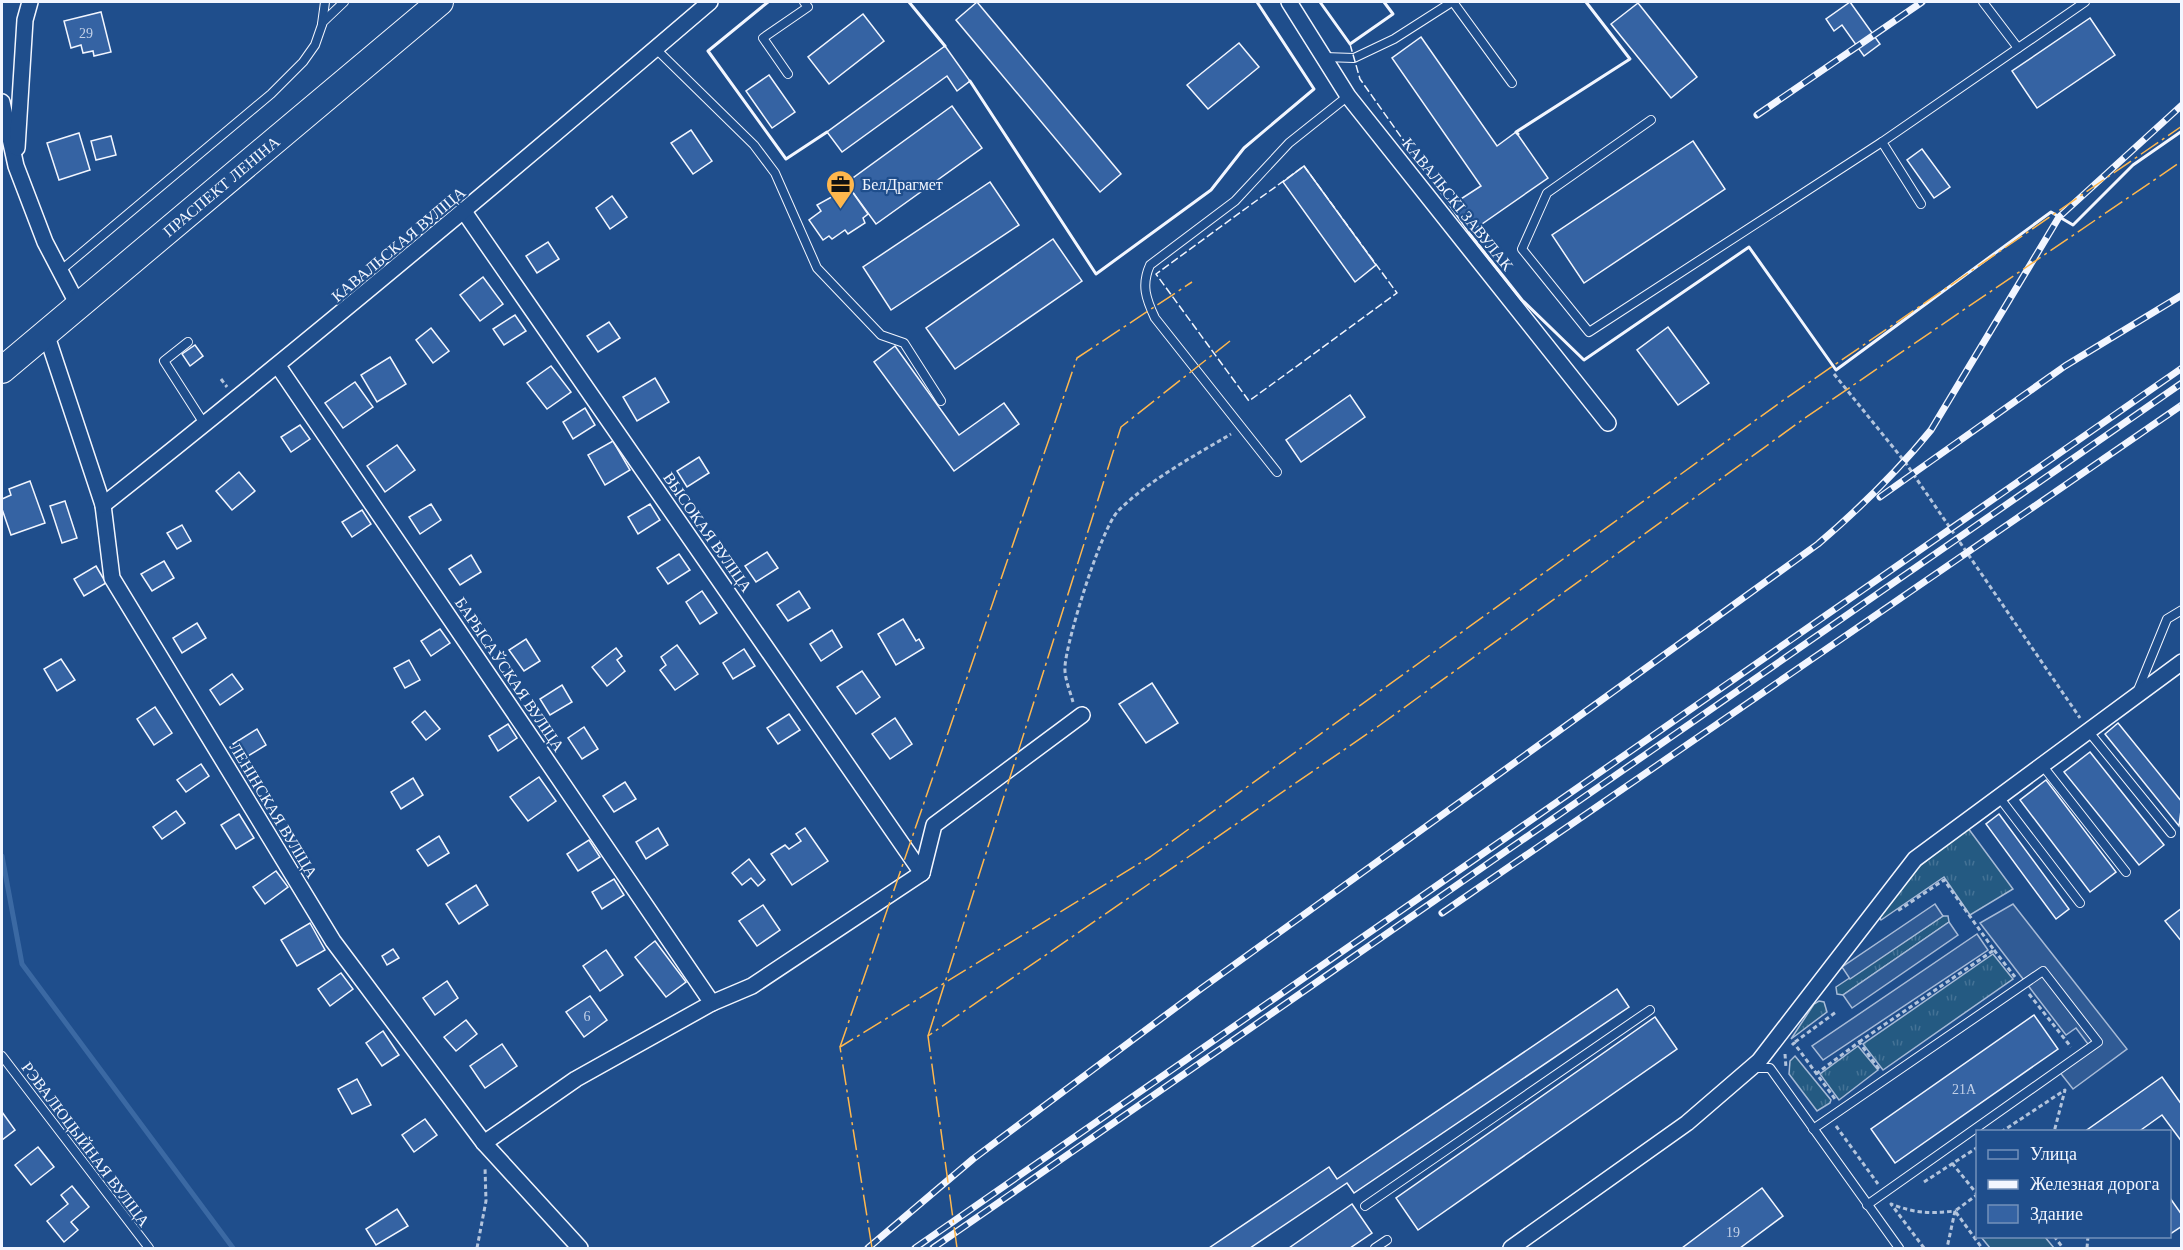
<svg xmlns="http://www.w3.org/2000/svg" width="2183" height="1250" font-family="'Times New Roman',serif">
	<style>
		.grass { fill: url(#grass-tufts); stroke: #a8bbd7; stroke-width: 1.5 }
		.garden { fill: #245a82; stroke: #a8bbd7; stroke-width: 1.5 }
		.parking { fill: #305b95; stroke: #a8bbd7; stroke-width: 1.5 }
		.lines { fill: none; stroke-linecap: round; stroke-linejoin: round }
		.stream { stroke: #3b69a3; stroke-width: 5 }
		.building { fill: #3563a3; stroke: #f2f6ff; stroke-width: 1.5 }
		.lane-casing { stroke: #f2f6ff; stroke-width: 10 }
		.street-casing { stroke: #f2f6ff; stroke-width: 18 }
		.primary-casing { stroke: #f2f6ff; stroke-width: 28 }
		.path { stroke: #b3c4dc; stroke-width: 3; stroke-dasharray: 4.5 3; stroke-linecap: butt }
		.lane { stroke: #1f4e8c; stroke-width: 8 }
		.street { stroke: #1f4e8c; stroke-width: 15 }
		.primary { stroke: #1f4e8c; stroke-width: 26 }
		.rail-casing { stroke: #f2f6ff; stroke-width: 7 }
		.rail { stroke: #1f4e8c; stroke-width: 4.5; stroke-dasharray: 14; stroke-linecap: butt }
		.fence { stroke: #f2f6ff; stroke-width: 1.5; stroke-dasharray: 8 3; stroke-linecap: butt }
		.wall { stroke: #f2f6ff; stroke-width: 3 }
		.power { stroke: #ffb74d; stroke-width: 1.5; stroke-dasharray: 21 4.5 3 4.5; stroke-linecap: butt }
		.labels { text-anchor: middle; stroke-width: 4.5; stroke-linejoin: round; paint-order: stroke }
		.number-label { font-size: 14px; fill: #c3d1e8 }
		.poi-label { font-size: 16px; fill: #f2f6ff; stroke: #1f4e8c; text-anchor: start }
		.street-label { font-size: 16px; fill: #f2f6ff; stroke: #1f4e8c }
	</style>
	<defs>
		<pattern id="grass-tufts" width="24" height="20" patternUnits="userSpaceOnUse" patternTransform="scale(1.5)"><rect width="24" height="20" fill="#245a82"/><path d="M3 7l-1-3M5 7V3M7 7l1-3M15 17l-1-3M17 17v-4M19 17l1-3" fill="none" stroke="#447295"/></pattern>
	</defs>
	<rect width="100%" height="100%" fill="#1f4e8c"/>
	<g class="grass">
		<polygon points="1968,828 2013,889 1970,915 1944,877 1881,920 1878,915 1906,877"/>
		<polygon points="1943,916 1948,916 1949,922 1843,995 1837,994 1836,987"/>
		<polygon points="1993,954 2013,979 1883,1070 1863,1044"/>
		<polygon points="1819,1001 1824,1002 1827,1012 1791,1039 1814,1004"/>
		<polygon points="1858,1046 1878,1070 1839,1100 1820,1074"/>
		<polygon points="1795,1056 1831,1100 1830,1103 1817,1111 1789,1074 1790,1061"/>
	</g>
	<polygon class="garden" points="1981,1237 2045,1237 2054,1248 1990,1248"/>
	<g class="parking">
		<polygon points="1935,904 1943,916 1850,979 1842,967"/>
		<polygon points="2013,904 2127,1049 2073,1089 2058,1070 2091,1048 2076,1028 2066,1035 1980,923"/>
		<polygon points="1949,922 1958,935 1852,1008 1843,995"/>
		<polygon points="1977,934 1988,950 1823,1060 1812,1046"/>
	</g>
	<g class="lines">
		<polyline class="stream" points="2,856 22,964 233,1248"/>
	</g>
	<g class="building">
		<polygon points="977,2 1121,174 1100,192 956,20"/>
		<polygon points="1850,2 1880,44 1864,56 1842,25 1834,31 1826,19"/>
		<polygon points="1638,3 1697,77 1671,98 1611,24"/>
		<polygon points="101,12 111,52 94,56 93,51 83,53 81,45 71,48 64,21"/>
		<polygon points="863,14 884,41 829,84 808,57"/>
		<polygon points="2090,18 2115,55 2037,108 2012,71"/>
		<polygon points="1421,37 1497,146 1516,132 1548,178 1469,233 1450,206 1481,186 1392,58"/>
		<polygon points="1239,43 1259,67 1208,109 1187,85"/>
		<polygon points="945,46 970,81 957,91 947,76 842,152 827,132"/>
		<polygon points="769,75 795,112 772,128 746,91"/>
		<polygon points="952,106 982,148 876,224 846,183"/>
		<polygon points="691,130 712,161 693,174 671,143"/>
		<polygon points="79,133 90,170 59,180 47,143"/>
		<polygon points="111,136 116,155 96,160 91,141"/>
		<polygon points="1693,141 1725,189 1584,283 1552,235"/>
		<polygon points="1922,149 1950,187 1934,198 1907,160"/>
		<polygon points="1304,166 1376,265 1355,282 1283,182"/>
		<polygon points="990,182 1019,225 891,310 863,267"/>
		<polygon points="846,183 868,214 863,218 865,223 848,234 845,230 832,239 829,236 823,240 809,220 821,211 817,205 839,193 837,190"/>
		<polygon points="612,196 627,217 610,229 596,208"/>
		<polygon points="1053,239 1082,281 955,369 926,328"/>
		<polygon points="548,242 559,259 537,273 526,256"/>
		<polygon points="483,277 503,304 480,321 460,295"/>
		<polygon points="515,315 526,331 504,345 493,329"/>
		<polygon points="609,322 620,338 598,352 587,336"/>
		<polygon points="1668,327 1709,383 1678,405 1637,350"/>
		<polygon points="431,328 449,351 433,363 416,340"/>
		<polygon points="195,345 203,356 190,366 182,354"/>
		<polygon points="895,346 959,435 1004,403 1019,424 954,471 874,362"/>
		<polygon points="390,357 406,384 377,402 361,375"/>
		<polygon points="551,366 571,392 547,409 527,383"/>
		<polygon points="655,378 669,402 637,421 623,397"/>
		<polygon points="355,382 373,407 343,428 325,403"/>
		<polygon points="1350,395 1365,417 1301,462 1286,440"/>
		<polygon points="585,408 595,425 573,439 563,422"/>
		<polygon points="300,425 310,439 291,452 281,437"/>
		<polygon points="613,441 630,470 605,485 588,455"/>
		<polygon points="397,445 415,470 385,492 367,466"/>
		<polygon points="699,457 709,473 687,487 677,471"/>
		<polygon points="239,472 255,491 232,510 216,491"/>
		<polygon points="30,481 45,523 11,535 2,509 2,499 11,495 9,489"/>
		<polygon points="65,501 77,538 62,543 50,506"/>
		<polygon points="431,504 441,520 420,534 409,517"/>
		<polygon points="650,504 660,520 638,534 628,517"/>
		<polygon points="362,510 371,524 352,537 342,522"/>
		<polygon points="182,525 191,541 177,549 167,533"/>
		<polygon points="767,552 778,568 756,582 745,566"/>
		<polygon points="679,554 690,570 668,584 657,568"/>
		<polygon points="471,555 481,572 460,585 449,569"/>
		<polygon points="164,561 174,578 152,591 141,574"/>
		<polygon points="96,566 106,583 84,596 74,579"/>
		<polygon points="702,591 717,613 700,624 686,602"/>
		<polygon points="799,591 810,608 788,621 777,605"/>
		<polygon points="903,619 916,641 919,639 924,648 896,665 878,634"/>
		<polygon points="197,623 206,638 182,653 173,638"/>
		<polygon points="440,629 450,643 431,656 421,641"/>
		<polygon points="832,630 842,647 821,661 810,644"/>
		<polygon points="526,639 540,661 524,671 509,650"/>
		<polygon points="677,645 698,674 675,690 660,670 666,665 661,657"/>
		<polygon points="616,648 622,656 617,660 625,671 607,686 592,667"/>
		<polygon points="744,649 755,666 733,679 723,663"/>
		<polygon points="61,659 75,680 57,691 44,669"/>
		<polygon points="409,660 420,680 405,688 394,668"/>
		<polygon points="862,671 880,697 856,714 837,687"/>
		<polygon points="232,674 243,689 220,705 210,690"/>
		<polygon points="1152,683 1178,723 1146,743 1119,704"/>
		<polygon points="562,685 572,702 550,715 540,699"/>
		<polygon points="155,707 172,733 154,745 137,719"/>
		<polygon points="425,711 440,729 426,740 412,722"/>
		<polygon points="789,714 800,730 778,744 767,728"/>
		<polygon points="895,718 912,744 890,759 872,734"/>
		<polygon points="2118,723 2182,802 2179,826 2105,734"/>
		<polygon points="508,724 517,738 498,751 489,736"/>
		<polygon points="584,727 598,749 582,759 568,738"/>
		<polygon points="257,729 266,745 243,759 233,744"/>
		<polygon points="2090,752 2164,845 2139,865 2064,772"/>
		<polygon points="201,764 209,776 186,792 177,780"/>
		<polygon points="539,777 556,801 528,821 510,797"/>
		<polygon points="413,778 423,795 401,809 391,792"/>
		<polygon points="2046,780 2116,872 2090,892 2020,800"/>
		<polygon points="625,782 636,799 614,812 603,796"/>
		<polygon points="176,811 185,823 162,839 153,827"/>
		<polygon points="239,814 254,838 236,849 221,825"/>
		<polygon points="1999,814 2069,909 2056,919 1986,824"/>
		<polygon points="658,828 668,845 646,859 636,842"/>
		<polygon points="805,828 828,861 792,885 771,854 785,845 789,849 801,841 796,834"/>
		<polygon points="439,836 449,853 428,866 417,850"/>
		<polygon points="589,840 600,857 578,871 567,854"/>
		<polygon points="749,859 765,880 758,886 751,878 742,885 732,873"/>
		<polygon points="276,871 288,887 265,904 253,887"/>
		<polygon points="614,879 624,895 602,909 592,892"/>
		<polygon points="476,885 488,905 459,924 446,904"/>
		<polygon points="763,905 780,930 757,946 739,921"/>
		<polygon points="2182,908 2182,942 2165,921"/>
		<polygon points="310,923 325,950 297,966 281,940"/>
		<polygon points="655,941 686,982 666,997 635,957"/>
		<polygon points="393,949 399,958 387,965 382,956"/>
		<polygon points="606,950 623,975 600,991 583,966"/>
		<polygon points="341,973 353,989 330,1006 318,989"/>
		<polygon points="447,981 458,998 435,1015 423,998"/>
		<polygon points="1617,989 1629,1007 1354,1193 1347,1183 1250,1248 1209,1248 1329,1167 1337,1179"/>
		<polygon points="590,996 607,1020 584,1037 566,1012"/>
		<polygon points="2034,1015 2058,1049 1895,1163 1871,1129"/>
		<polygon points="1655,1017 1677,1049 1418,1230 1396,1198"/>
		<polygon points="466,1020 477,1034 456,1051 444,1037"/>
		<polygon points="383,1031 399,1055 382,1066 366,1043"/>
		<polygon points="502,1044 517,1066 485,1088 470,1066"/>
		<polygon points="2162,1077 2182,1105 2182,1142 2162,1115 2138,1132 2084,1132"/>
		<polygon points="357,1079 371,1105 352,1114 338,1089"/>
		<polygon points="2,1112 15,1130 2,1140"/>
		<polygon points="425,1119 437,1135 414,1152 402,1135"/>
		<polygon points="38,1147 54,1167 31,1185 15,1165"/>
		<polygon points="72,1186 89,1207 71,1222 78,1230 64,1242 47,1221 68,1204 61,1195"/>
		<polygon points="1762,1188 1783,1216 1740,1248 1682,1248"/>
		<polygon points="2170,1198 2182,1215 2182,1226 2170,1234"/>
		<polygon points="1352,1204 1372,1233 1350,1248 1289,1248"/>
		<polygon points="397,1209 408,1226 376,1245 366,1229"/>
	</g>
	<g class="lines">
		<defs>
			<g id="lane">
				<polyline points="1453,2 1512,83"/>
				<polyline points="1983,2 2018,48"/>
				<polyline points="322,24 325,2"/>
				<polyline points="655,48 754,145 775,173 817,268 881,335 904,343 941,401"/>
				<polyline points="1324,57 1354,58 1394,39 1452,2"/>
				<polyline points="788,74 763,38 808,7 804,2"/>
				<polyline points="1651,120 1547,193 1522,249 1589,332 1882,142"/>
				<polyline points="1921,204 1882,142 2085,2"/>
				<polyline points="60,271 271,94 303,62 315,45 323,22 344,2"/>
				<polyline points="188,342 164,361 205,425"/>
				<path d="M1277,472L1155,318C1146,299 1141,285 1150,265L1235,201L1289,143L1348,96"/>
				<polyline points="2138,690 2167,619 2182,610"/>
				<polyline points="2089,732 2171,833"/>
				<polyline points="2042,765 2126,872"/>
				<polyline points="1999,797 2080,903"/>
				<polyline points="2,1056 149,1248"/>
				<polyline points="1753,1068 1770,1068 1899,1248"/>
				<polyline points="1813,1129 2043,971 2098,1042 1867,1205"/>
				<polyline points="1365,1206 1650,1010"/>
				<polyline points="1375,1248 1387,1240"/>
			</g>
			<g id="street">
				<polyline points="1289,2 1348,96 1608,423"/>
				<polyline points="2,102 16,166 45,242 78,305"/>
				<polyline points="17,148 25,20 30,2"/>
				<polyline points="465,213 922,873"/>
				<polyline points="46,333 103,505 112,578 333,941 484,1143 580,1248"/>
				<polyline points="278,366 712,1003"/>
				<path d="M103,505C309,342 510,173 710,2"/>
				<polyline points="484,1143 576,1079 712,1003 752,986 922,873 934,825 1082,715"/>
				<polyline points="1511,1248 1687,1123 1759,1061 1915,859 2182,662"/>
			</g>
			<g id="primary">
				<path id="s1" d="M2,370L440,2"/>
			</g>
		</defs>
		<use href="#lane" class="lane-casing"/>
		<use href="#street" class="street-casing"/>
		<use href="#primary" class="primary-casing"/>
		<g class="path">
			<polyline points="1834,374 1905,462 2080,718"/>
			<polyline points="221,379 227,387"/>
			<path d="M1073,702C1070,691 1064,677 1065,666C1067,639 1101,529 1118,511C1149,480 1194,456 1231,434"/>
			<polyline points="1994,950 2015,977"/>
			<polyline points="2029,994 2071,1047"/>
			<polyline points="1795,1042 1836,1012"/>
			<polyline points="1859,1042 1994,950 1944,880 1896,912"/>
			<polyline points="1792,1045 1794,1043 1835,1099"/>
			<polyline points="1785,1054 1786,1068"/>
			<polyline points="1816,1074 1859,1042 1879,1069"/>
			<polyline points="1836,1126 1878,1184"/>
			<polyline points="2001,1132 2065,1090 2054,1132"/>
			<polyline points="1952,1163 1977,1194"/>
			<polyline points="1924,1182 1978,1147"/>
			<polyline points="1978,1194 1955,1211 1982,1248"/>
			<polyline points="2054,1236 2063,1248"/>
			<polyline points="477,1248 486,1201 485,1167"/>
			<path d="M1924,1248L1891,1204C1914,1213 1930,1214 1955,1211L1947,1248"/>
			<polyline points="2087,1248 2088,1236"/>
		</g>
		<use href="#lane" class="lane"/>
		<use href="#street" class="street"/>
		<use href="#primary" class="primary"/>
		<defs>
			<g id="rail">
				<polyline points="1757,115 1922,2"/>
				<polyline points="1880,497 2065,366 2182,295"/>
				<polyline points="1442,913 2182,405"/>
				<path d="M868,1248L973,1159L1202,988L1818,544C1859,509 1897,472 1931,430L2059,217L2182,105"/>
				<polyline points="915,1248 2182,368"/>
				<polyline points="933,1248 2182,383"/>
			</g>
		</defs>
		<use href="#rail" class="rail-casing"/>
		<use href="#rail" class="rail"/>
		<g class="fence">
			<polyline points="1350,44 1360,79 1450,206"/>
			<polygon points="1304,166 1397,293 1249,401 1156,274"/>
		</g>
		<g class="wall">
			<polyline points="768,2 708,51 786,159 827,132"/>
			<polyline points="909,2 945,46"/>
			<polyline points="1320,2 1350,44 1393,14 1384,2"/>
			<polyline points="970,81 1096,274 1211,190 1244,148 1314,89 1257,2"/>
			<polyline points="1518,134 1516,132 1630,59 1586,2"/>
			<polyline points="1471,232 1469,233 1522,300 1584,360 1749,247 1836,370 2051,212 2073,225 2133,165 2182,131"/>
		</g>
		<g class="power">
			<polyline points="928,1036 1121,427 1230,341"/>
			<polyline points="840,1047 1077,358 1192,282"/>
			<polyline points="872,1248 840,1047 1150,857 1785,399 2182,126"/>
			<polyline points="957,1248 928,1036 1380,725 1805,418 2182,161"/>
		</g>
	</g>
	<defs>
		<symbol id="office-pin" viewBox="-11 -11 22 30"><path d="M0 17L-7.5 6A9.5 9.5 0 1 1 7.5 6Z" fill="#ffb74d" stroke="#1f4e8c"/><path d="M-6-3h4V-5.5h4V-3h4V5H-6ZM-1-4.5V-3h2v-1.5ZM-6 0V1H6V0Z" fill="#111"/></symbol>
	</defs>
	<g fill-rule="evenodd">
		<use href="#office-pin" x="824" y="168" width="33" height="45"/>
	</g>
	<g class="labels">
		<g class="number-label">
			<text x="86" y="38">29</text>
			<text x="587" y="1021">6</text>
			<text x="1964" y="1094">21А</text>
			<text x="1733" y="1237">19</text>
		</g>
		<g class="poi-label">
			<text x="862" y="190">БелДрагмет</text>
		</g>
		<g class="street-label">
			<text dy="6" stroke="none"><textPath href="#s1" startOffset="286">ПРАСПЕКТ ЛЕНІНА</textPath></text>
			<text transform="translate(1458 204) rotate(51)" y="6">КАВАЛЬСКІ ЗАВУЛАК</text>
			<text transform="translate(398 244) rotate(-40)" y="6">КАВАЛЬСКАЯ ВУЛІЦА</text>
			<text transform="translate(708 532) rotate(55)" y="6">ВЫСОКАЯ ВУЛІЦА</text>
			<text transform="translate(510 674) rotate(56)" y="6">БАРЫСАЎСКАЯ ВУЛІЦА</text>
			<text transform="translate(274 810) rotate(59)" y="6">ЛЕНІНСКАЯ ВУЛІЦА</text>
			<text transform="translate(86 1144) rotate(53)" y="6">РЭВАЛЮЦЫЙНАЯ ВУЛІЦА</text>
		</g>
	</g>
	<rect width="2183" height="1250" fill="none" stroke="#f2f6ff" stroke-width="6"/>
	<rect x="1976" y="1130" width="195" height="108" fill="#1f4e8c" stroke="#7391ba" stroke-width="1.5"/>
	<rect x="1988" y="1150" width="30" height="9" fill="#1f4e8c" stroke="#7391ba" stroke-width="1.5"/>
	<text x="2030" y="1160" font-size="18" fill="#f2f6ff">Улица</text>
	<rect x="1988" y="1180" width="30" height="9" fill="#f2f6ff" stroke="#7391ba" stroke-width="1.5"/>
	<text x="2030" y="1190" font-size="18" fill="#f2f6ff">Железная дорога</text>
	<rect x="1988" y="1205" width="30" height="18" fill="#3563a3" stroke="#7391ba" stroke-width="1.5"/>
	<text x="2030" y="1220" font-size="18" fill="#f2f6ff">Здание</text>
</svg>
